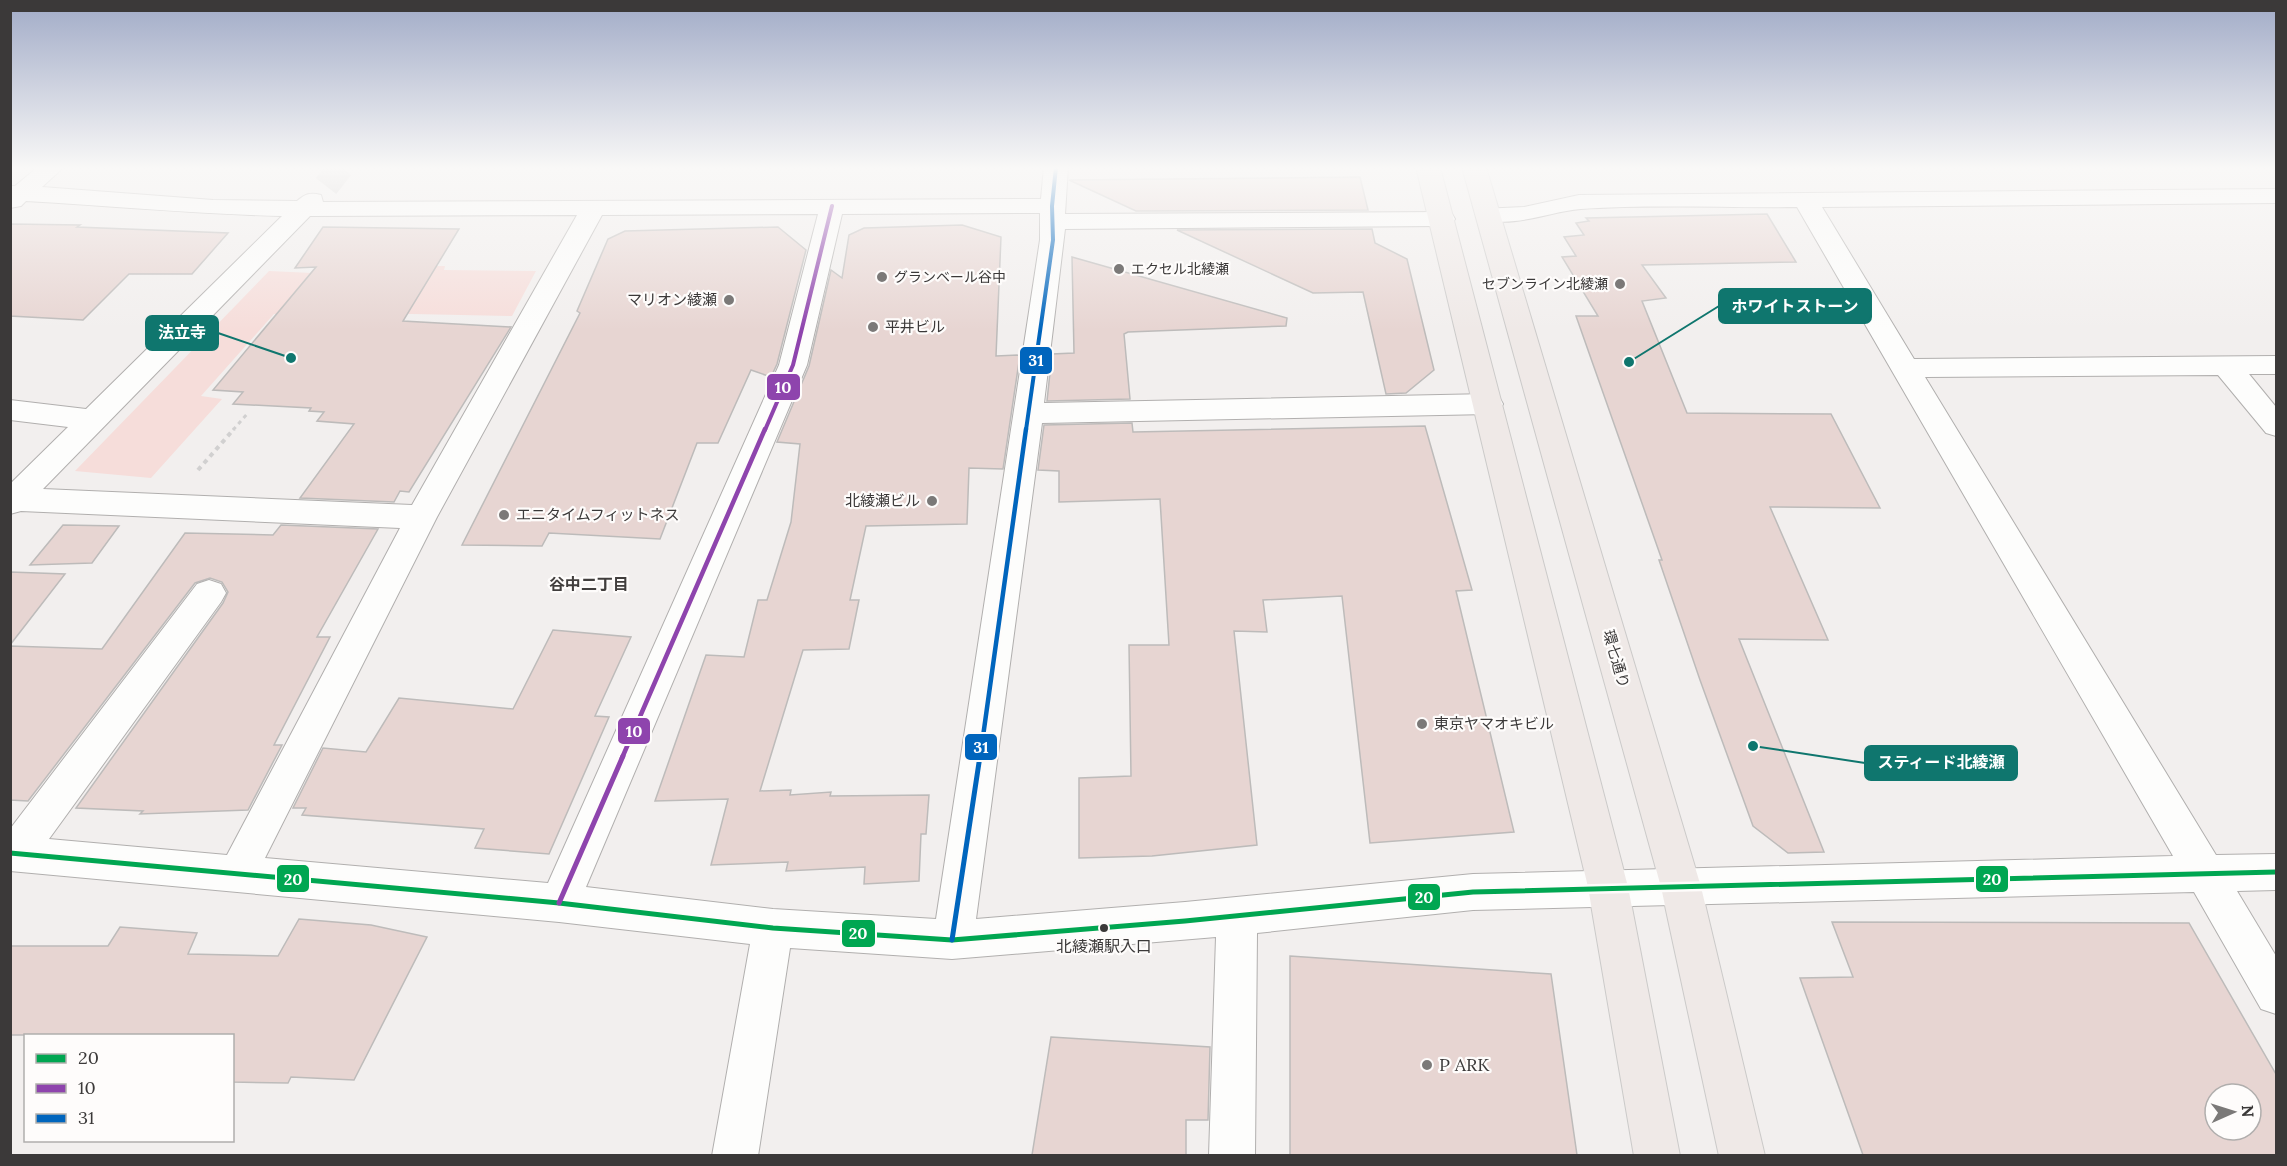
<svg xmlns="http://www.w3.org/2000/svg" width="2287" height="1166" font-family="Lora,'Noto Sans JP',serif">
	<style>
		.green { fill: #f6ddda }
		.building { fill: #e7d5d2; stroke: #bdbbba; stroke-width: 1.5; fill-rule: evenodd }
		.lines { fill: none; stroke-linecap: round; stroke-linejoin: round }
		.minor-tunnel { stroke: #cdcbca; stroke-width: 26; stroke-dasharray: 26 14; stroke-linecap: butt }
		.minor-casing { stroke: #b1afae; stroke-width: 2 }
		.major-casing { stroke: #cbcac9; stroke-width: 2 }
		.path-far1 { stroke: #d1d0d0; stroke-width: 3; stroke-dasharray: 4 4; stroke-linecap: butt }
		.path { stroke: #d1d0d0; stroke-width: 4; stroke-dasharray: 4.5 4.5; stroke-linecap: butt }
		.minor { fill: #fdfdfc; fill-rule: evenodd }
		.major { fill: #efe9e7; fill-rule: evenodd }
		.bus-1-casing { stroke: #fefcfb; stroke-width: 10 }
		.bus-2-far2-casing { stroke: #fefcfb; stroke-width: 8 }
		.bus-2-far1-casing { stroke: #fefcfb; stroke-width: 9 }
		.bus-2-casing { stroke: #fefcfb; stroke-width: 10 }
		.bus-3-far2-casing { stroke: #fefcfb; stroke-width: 8 }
		.bus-3-far1-casing { stroke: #fefcfb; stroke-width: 9 }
		.bus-3-casing { stroke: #fefcfb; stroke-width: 10 }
		.bus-1 { stroke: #00a651; stroke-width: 5 }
		.bus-2-far2 { stroke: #8e44ad; stroke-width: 4 }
		.bus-2-far1 { stroke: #8e44ad; stroke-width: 4.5 }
		.bus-2 { stroke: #8e44ad; stroke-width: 5 }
		.bus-3-far2 { stroke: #0065bd; stroke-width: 4 }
		.bus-3-far1 { stroke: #0065bd; stroke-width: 4.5 }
		.bus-3 { stroke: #0065bd; stroke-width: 5 }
		.poi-dot { fill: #7b7978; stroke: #fefcfb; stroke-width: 2 }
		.bus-dot { fill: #3b3939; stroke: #fefcfb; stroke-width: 2 }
		.labels { text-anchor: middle; stroke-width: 4.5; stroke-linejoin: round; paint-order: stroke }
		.far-poi-label { font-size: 14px; fill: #3b3939; stroke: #fefcfb; text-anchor: start }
		.poi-label { font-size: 15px; fill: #3b3939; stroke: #fefcfb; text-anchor: start }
		.street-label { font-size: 15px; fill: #3b3939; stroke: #fefcfb }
		.neighbourhood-label { font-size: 16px; font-weight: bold; fill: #413e3d; stroke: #fefcfb }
		.near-bus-label { font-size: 16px; fill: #3b3939; stroke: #fefcfb }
		.near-poi-label { font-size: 18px; fill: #3b3939; stroke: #fefcfb; text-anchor: start }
		.leader { fill: none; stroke: #0f766e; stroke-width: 2 }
		.callout-dot { fill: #0f766e; stroke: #fefcfb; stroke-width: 2 }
		.callout { fill: #0f766e; stroke: #0f766e; stroke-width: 2 }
		.callout-label { font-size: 16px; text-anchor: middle; font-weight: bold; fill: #fff }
		.line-badge { stroke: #fefcfb; stroke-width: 2 }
		.badge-label { font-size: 16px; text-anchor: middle; font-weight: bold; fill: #fff }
	</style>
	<rect width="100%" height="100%" fill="#f2efee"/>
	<g class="green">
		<polygon points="396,266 445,266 444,270 536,271 512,316 363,313"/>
		<polygon points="269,271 334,274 300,315 274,314 201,396 222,399 151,478 75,471"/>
	</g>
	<g class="building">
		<polygon points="1360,177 1368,210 1136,211 1069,180"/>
		<polygon points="1767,214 1796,262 1642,265 1666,298 1642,301 1687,413 1831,414 1880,508 1770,507 1828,640 1739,639 1824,852 1788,853 1753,826 1700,680 1659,560 1662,560 1576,316 1598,316 1562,257 1576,256 1564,237 1584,235 1576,223 1589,221 1586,218"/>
		<polygon points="10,224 80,225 77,227 228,233 192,274 129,274 83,320 10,316"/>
		<polygon points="962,225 1001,237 996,356 1020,355 1003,469 969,468 967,524 866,526 850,600 859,600 849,649 803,650 760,791 791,790 790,795 831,792 830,796 929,795 926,834 921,834 919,881 864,884 865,867 786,871 788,862 711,865 728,799 655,801 706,655 744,657 758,600 767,600 791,522 800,444 777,442 809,366 831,270 842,278 849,235 864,228"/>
		<polygon points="323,227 459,229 403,321 511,327 409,492 400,491 394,502 300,498 354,424 317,421 324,412 309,411 311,408 233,404 243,392 213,390 316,267 295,268"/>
		<polygon points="778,227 806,250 777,364 771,377 751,370 718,443 697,443 660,539 549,533 542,546 462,545 580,313 577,311 608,239 625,231"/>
		<polygon points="1372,229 1375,243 1407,259 1434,370 1406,393 1386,394 1363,292 1313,293 1177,230"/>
		<polygon points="1072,257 1287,318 1286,326 1128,332 1124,334 1130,399 1047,401 1052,354 1074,353"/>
		<polygon points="1132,423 1133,432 1425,426 1472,590 1456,591 1514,832 1370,843 1342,596 1263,600 1267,632 1234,631 1257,845 1152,856 1079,858 1079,778 1131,776 1129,645 1169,645 1160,499 1059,502 1059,471 1038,470 1044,425"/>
		<polygon points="63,525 119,526 92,563 30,565"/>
		<polygon points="281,525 378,529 317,637 330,637 274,745 282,745 248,810 140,814 143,811 76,808 223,603 228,592 222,582 210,578 195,583 28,801 10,800 10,646 102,649 185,533 273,535"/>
		<polygon points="10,572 65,574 10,645"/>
		<polygon points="553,630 631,637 595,716 609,717 549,854 475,848 484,829 302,815 306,808 293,808 323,748 366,752 399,698 513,709"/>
		<polygon points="299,919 371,925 427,937 354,1080 291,1077 288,1083 232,1082 232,1035 10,1035 10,946 108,946 120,927 197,933 188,954 278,956"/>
		<path d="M1832,922L2189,923L2277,1076V1155H1863L1800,978L1853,977ZM2215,1094H2251V1130H2215Z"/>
		<polygon points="1290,956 1551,974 1577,1155 1290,1155"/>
		<polygon points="1051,1037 1210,1047 1208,1120 1186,1120 1186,1155 1032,1155"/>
	</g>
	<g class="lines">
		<polyline class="minor-tunnel" points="326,186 341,167"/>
		<defs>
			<path id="minor" d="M38,167H64L42,187L213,200L297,201C305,194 310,192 321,195L323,202L1041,199L1044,167H1068L1065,214L1443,212L1452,214L1455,219L1452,224L1443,226L1065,229L1044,403L1489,394L1499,397L1503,404L1499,411L1489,414L1042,423L976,919L1185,902L1473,874L2173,856L1797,207C1725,208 1652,204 1581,209C1547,212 1516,228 1481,219L1478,214L1481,209L1524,207L1579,195L2276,189V203L1822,207L1914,359L2276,356V374H2249L2276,407V436L2266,433L2218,375L1925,377L2216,855L2276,854V890L2237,891L2276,956V1014L2261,1009L2194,892L1473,910L1257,933L1255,1156H1209L1216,937L952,959L790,948L758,1156H712L750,944L559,922L10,871V829L197,584L209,580L221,584L226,593L221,602L49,839L227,855L400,528L21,511L10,514V484L68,427L10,420V400L86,409L282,216C197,214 112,206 26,201L21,206L10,208V186H15ZM1040,213V240L936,919L773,909L586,887L807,365L842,214ZM818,214L779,365L548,883L265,858L437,517L602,215ZM577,215L412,505L43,489L310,216Z"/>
			<g id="major">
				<polygon points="1416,167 1440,167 1628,887 1680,1156 1634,1156 1588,887"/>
				<polygon points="1462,167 1486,167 1701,887 1765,1156 1719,1156 1661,887"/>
			</g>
		</defs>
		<use href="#minor" class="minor-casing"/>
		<use href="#major" class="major-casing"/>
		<polyline class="path-far1" points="233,430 247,414"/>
		<polyline class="path" points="198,470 234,429"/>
		<use href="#minor" class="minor"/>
		<use href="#major" class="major"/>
		<defs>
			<polyline id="bus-1" points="10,853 559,903 773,928 952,940 1185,921 1473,892 2276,872"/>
			<polyline id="bus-2-far2" points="765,430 793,365 832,206"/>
			<polyline id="bus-2-far1" points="622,758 765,429"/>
			<polyline id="bus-2" points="559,903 623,756"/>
			<polyline id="bus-3-far2" points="1026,430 1053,240 1052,206 1056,167"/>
			<polyline id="bus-3-far1" points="980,758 1026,429"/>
			<polyline id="bus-3" points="952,940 980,756"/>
		</defs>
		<use href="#bus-1" class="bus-1-casing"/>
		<use href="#bus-2-far2" class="bus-2-far2-casing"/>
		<use href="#bus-2-far1" class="bus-2-far1-casing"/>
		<use href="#bus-2" class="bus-2-casing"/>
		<use href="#bus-3-far2" class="bus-3-far2-casing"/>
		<use href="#bus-3-far1" class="bus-3-far1-casing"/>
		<use href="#bus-3" class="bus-3-casing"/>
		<use href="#bus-1" class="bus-1"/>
		<use href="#bus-2-far2" class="bus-2-far2"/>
		<use href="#bus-2-far1" class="bus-2-far1"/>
		<use href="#bus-2" class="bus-2"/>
		<use href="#bus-3-far2" class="bus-3-far2"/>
		<use href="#bus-3-far1" class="bus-3-far1"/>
		<use href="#bus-3" class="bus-3"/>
	</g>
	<linearGradient id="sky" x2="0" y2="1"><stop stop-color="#a1abc7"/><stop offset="0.51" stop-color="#f9f8f7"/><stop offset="1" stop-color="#f9f8f7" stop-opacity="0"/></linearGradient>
	<rect width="2287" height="330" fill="url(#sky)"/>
	<g class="poi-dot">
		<circle cx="1119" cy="269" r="6"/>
		<circle cx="882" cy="277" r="6"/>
		<circle cx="1620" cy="284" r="6"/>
		<circle cx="729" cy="300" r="6"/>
		<circle cx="873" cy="327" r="6"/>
		<circle cx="932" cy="501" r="6"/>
		<circle cx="504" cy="515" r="6"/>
		<circle cx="1422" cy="724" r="6"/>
		<circle cx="1427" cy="1065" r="6"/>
	</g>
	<circle class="bus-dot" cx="1104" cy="928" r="5"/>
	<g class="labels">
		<g class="far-poi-label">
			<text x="1131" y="274">エクセル北綾瀬</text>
			<text x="894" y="282">グランベール谷中</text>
			<text x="1608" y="289" text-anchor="end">セブンライン北綾瀬</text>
		</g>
		<g class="poi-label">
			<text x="717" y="305" text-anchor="end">マリオン綾瀬</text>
			<text x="885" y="332">平井ビル</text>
			<text x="920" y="506" text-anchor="end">北綾瀬ビル</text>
			<text x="516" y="520">エニタイムフィットネス</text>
			<text x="1434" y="729">東京ヤマオキビル</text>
		</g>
		<g class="street-label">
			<text transform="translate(1616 659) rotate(74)" y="5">環七通り</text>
		</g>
		<g class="neighbourhood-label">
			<text x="589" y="590">谷中二丁目</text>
		</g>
		<g class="near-bus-label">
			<text x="1104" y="952">北綾瀬駅入口</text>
		</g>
		<g class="near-poi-label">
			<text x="1439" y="1071">P ARK</text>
		</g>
	</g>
	<path class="leader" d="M1629 362L1719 306M291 358L218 333M1753 746L1865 763"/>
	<g class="callout-dot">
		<circle cx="1629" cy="362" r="6"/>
		<circle cx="291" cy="358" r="6"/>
		<circle cx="1753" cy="746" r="6"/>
	</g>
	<g class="callout">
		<rect x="1719" y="289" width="152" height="34" rx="6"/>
		<rect x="146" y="316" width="72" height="34" rx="6"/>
		<rect x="1865" y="746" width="152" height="34" rx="6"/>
	</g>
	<g class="callout-label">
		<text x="1795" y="312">ホワイトストーン</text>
		<text x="182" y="338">法立寺</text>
		<text x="1941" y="768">スティード北綾瀬</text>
	</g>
	<g class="line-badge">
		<rect x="1019" y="346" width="34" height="29" rx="6" fill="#0065bd"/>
		<rect x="766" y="373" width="35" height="28" rx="6" fill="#8e44ad"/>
		<rect x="617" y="717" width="34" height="28" rx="6" fill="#8e44ad"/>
		<rect x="964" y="733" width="34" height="28" rx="6" fill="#0065bd"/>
		<rect x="276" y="864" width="34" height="29" rx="6" fill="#00a651"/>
		<rect x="1975" y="865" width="34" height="28" rx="6" fill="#00a651"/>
		<rect x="1407" y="883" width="34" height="28" rx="6" fill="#00a651"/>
		<rect x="841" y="919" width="35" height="29" rx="6" fill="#00a651"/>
	</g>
	<g class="badge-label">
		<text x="1036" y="366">31</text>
		<text x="783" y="393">10</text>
		<text x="634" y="737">10</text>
		<text x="981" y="753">31</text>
		<text x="293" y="885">20</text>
		<text x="1992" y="885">20</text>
		<text x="1424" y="903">20</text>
		<text x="858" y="939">20</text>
	</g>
	<rect width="2287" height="1166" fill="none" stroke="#3b3939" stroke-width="24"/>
	<rect x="24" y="1034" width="210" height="108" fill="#fefcfb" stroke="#b0aead" stroke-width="1.5"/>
	<rect x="36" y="1054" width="30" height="9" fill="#00a651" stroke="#b0aead" stroke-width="1.5"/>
	<text x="78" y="1064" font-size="18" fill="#3b3939">20</text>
	<rect x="36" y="1084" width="30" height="9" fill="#8e44ad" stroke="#b0aead" stroke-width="1.5"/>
	<text x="78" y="1094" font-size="18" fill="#3b3939">10</text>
	<rect x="36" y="1114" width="30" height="9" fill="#0065bd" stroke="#b0aead" stroke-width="1.5"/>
	<text x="78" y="1124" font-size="18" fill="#3b3939">31</text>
	<g transform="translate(2233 1112) rotate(87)"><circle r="28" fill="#fefcfb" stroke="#b0aead" stroke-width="1.5"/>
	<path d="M0-4.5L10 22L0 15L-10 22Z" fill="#7b7978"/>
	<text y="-9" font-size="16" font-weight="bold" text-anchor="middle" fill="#3b3939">N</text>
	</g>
</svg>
